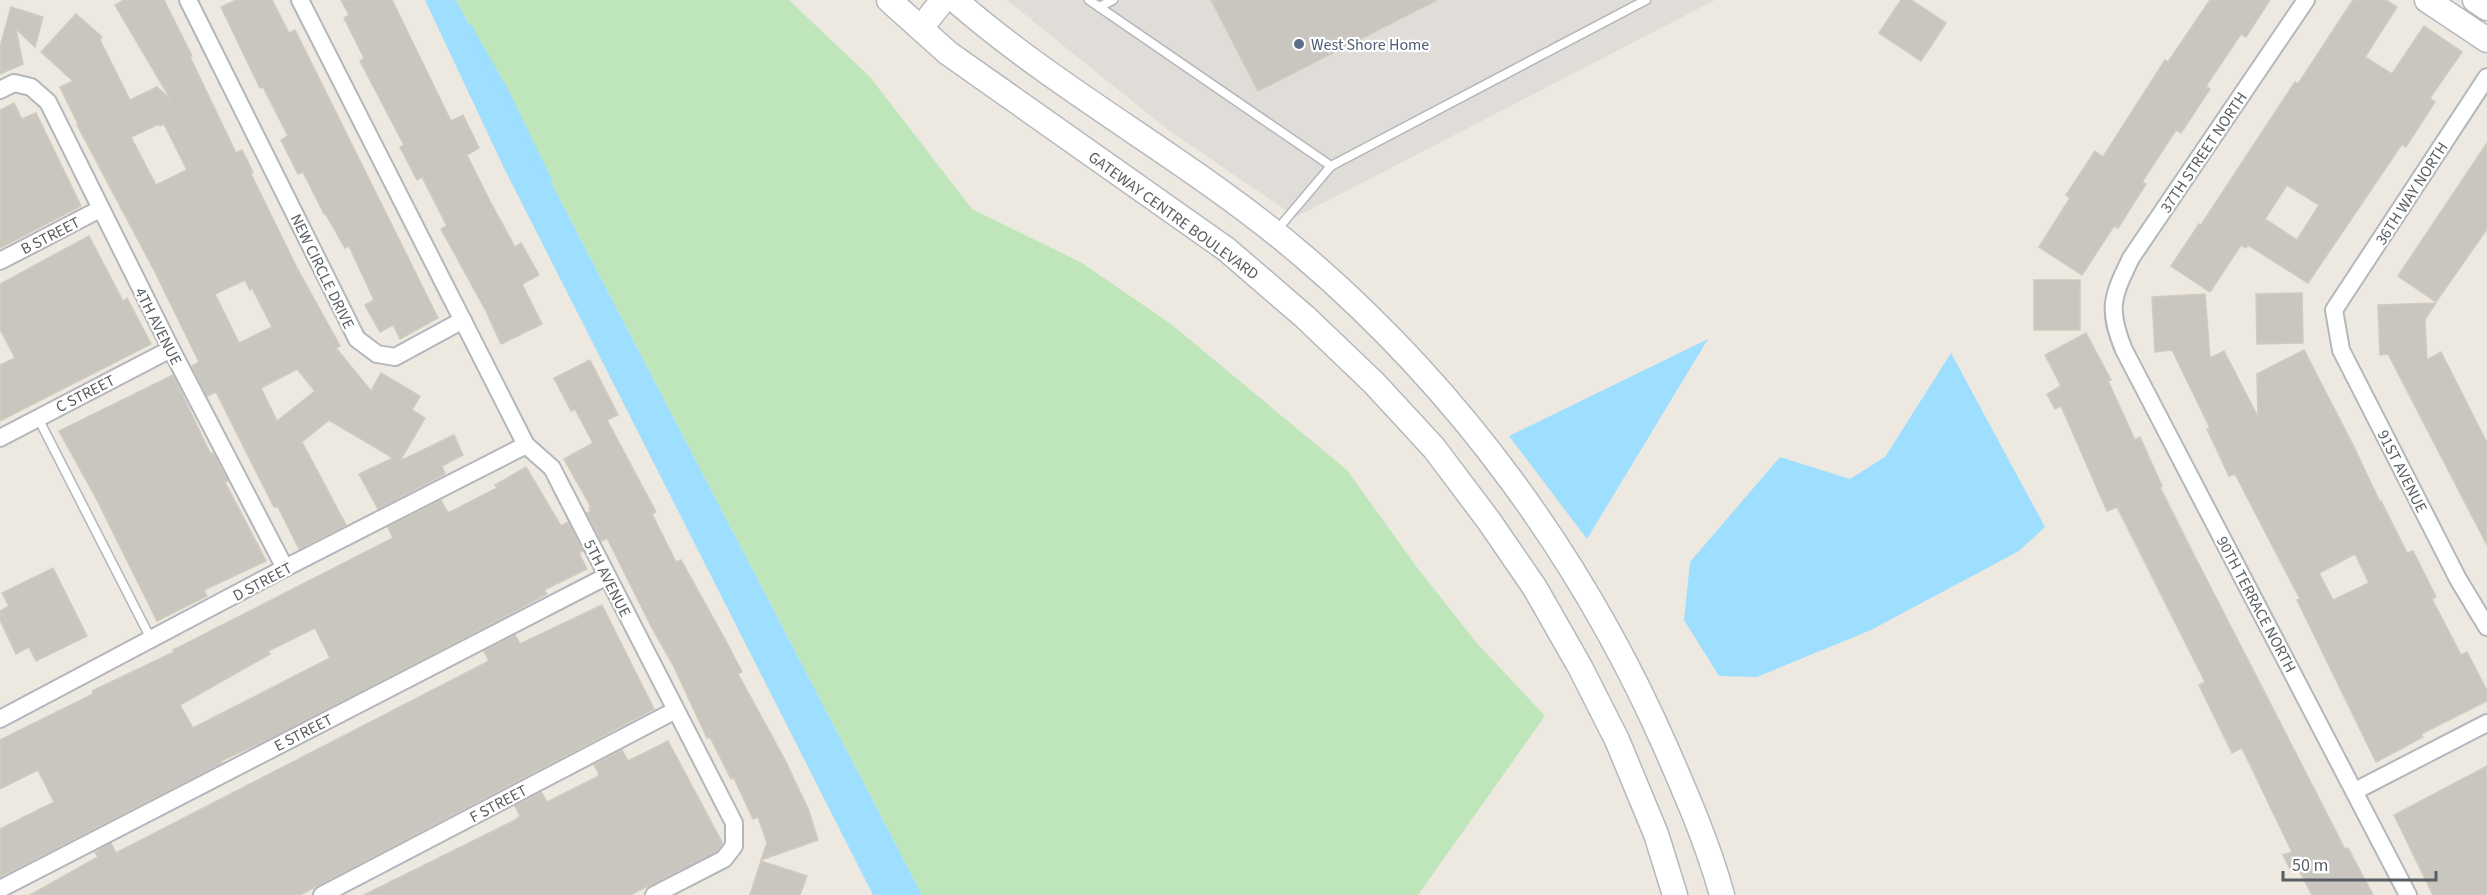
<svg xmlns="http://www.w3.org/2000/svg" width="2487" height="895" font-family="'Source Sans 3',sans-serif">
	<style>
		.industrial { fill: #e0dcd8 }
		.green { fill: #bfe6bb }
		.water { fill: #9edeff }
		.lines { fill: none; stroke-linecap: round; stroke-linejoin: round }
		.stream { stroke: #9edeff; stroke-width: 6 }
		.building { fill: #c9c5bf; stroke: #d1cabe; stroke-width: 1.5; fill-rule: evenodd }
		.lane-casing { stroke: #b3b7bc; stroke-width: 11 }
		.street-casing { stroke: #b3b7bc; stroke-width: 20 }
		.secondary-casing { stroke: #b4b8be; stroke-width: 27 }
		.lane { stroke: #fff; stroke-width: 8 }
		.street { stroke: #fff; stroke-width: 16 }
		.secondary { stroke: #fff; stroke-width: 24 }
		.service-dot { fill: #5c6f8a; stroke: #fff; stroke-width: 2 }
		.labels { text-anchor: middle; stroke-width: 4.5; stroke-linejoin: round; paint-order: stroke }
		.service-label { font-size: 16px; fill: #4e5e75; stroke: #fff; text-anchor: start }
		.street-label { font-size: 16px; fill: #595e62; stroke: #fff }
	</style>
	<rect width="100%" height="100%" fill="#ede9e0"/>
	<polygon class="industrial" points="1007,0 1715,0 1296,217 1168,130"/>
	<polygon class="green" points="456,0 789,0 870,77 972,209 1082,263 1171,324 1347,470 1416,566 1475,641 1545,716 1418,895 922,895"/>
	<g class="water">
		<polygon points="425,0 456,0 922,895 873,895 504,168"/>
		<polygon points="1708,339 1587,539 1509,436"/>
		<polygon points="1951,353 2045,527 2019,551 1871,630 1757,677 1719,676 1684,620 1690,562 1780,457 1850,479 1885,457"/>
	</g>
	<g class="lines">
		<polyline class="stream" points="469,27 505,90 549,180"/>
	</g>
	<g class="building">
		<path d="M124,0H164L192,56L190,57L236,153L242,150L253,172L251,174L296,266L340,346L336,348L371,391L381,373L420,396L412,410L425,418L400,461L454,435L463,455L442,466L445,474L378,509L359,474L393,458L329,420L302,442L346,525L299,549L278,507H274L216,392L207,396L192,366L199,362L156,274L77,125L78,124L60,87L73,81L41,52L76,14L102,37L100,40L130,100L157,87L171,100L115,5ZM159,124L160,126L164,124L187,170L156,185L131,137ZM245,280L250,290L252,288L272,327L239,343L215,294ZM297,369L315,391L277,421L261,388Z"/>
		<polygon points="236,0 272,0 289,33 295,30 438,318 400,339 393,325 380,332 365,305 374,300 349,246 345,248 325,213 324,214 303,172 298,174 281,140 288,136 263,87 260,88 221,7"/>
		<polygon points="341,0 392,0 451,121 463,115 479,148 467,155 491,203 515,247 521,243 539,275 522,284 542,324 501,344 486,311 441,229 447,226 422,177 417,180 400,147 404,145 360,61 364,58 344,18 349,15"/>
		<polygon points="1211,0 1437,0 1258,91"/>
		<polygon points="1901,0 1911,0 1946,23 1921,61 1879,33"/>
		<polygon points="2210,0 2270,0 2246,37 2241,34 2206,86 2210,89 2181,133 2176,130 2142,182 2146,184 2118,228 2114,226 2082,275 2039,247 2070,198 2066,195 2095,151 2103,157 2165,60 2168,62"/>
		<path d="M2353,0H2386L2397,7L2365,57L2392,74L2424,26L2462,52L2430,98L2435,102L2406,147L2402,144L2308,283L2248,245L2246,248L2241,245L2210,292L2171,266L2199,224L2201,225L2295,82L2298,84ZM2287,185L2319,205L2297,240L2265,219Z"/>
		<polygon points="11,7 43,17 35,47 16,29 23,64 0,74 0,47"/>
		<polygon points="14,103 22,119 36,113 81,206 0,248 0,110"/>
		<polygon points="2487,143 2487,229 2436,302 2398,276"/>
		<polygon points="89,236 123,301 127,298 151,344 0,421 0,365 15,358 0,329 0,284"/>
		<rect x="2034" y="280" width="46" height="50"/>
		<polygon points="2302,293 2303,343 2257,344 2256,294"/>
		<path d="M2205,294L2210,358L2224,351L2258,417L2257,374L2304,350L2353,445L2380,502L2381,501L2407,553L2413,551L2436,597L2432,599L2461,655L2467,652L2487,691V701L2421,734L2423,737L2376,762L2297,600L2300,599L2235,474L2229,476L2207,429L2210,428L2172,350L2155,352L2152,297ZM2355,554L2369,583L2333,600L2319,573Z"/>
		<polygon points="2436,303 2425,319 2427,360 2441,352 2487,443 2487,545 2388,354 2380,355 2378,305"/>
		<polygon points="2086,333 2111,380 2108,381 2135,440 2140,437 2162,486 2160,487 2192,551 2345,849 2348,848 2373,895 2312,895 2298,868 2291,871 2283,855 2292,852 2242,748 2232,753 2199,685 2205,682 2117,507 2107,511 2061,406 2055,409 2047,394 2061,386 2045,355"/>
		<polygon points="590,360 618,415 607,420 656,512 652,514 676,562 681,560 727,643 742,672 738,674 785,760 809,811 818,840 761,860 767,843 758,817 753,819 734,778 731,779 710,737 707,738 674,667 652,628 607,538 601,541 587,513 591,511 589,508 591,507 564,459 593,443 575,409 571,411 554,378"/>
		<polygon points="173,375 210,453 213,453 228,481 225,482 266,561 204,590 207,596 157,621 97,500 59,431"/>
		<path d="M526,467L561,526L568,522L583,551L579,553L587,569L544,590L547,594L506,616L271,738L221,761L222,763L0,877V829L54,802L38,770L0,789V740L93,694L92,691L174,652L173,650L393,538L388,527L441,500L448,513L497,488L495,485ZM315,628L330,658L193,728L180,705L270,654L268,651Z"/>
		<polygon points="53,568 87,636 36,661 29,647 16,654 0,620 0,611 9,606 2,593"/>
		<polygon points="602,605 654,709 300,895 30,895 98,857 95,852 111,843 116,853 489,661 484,651 515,635 520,644"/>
		<polygon points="668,741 723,844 717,851 646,887 630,895 364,895 515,820 520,816 515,806 541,792 547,802 597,777 599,774 594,765 622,750 628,761"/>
		<polygon points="2487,766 2487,895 2433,895 2394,815"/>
		<polygon points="761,861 807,876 800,895 750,895"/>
	</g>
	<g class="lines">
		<defs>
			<g id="lane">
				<polyline points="1089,0 1331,166 1646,0"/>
				<polyline points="1099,7 1113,0"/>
				<polyline points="1276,231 1331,166"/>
				<polyline points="38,418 151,639"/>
			</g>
			<g id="street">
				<polyline points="188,0 357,339 377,354 395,357 463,320"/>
				<polyline points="300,0 526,445 552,468 734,823 734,846 724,859 654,895"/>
				<path d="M2306,0L2131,258C2112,297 2107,309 2124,350L2408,895"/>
				<polyline points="2487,77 2334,310 2341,350 2458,579 2487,627"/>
				<polyline points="0,90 14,83 31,87 48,102 171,349 285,568"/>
				<polyline points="0,261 100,209"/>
				<polyline points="0,438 171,349"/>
				<polyline points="0,719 285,568 526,445"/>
				<polyline points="2355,791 2487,723"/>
				<polyline points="0,889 607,576"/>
				<polyline points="322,895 674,711"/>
			</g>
			<g id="secondary">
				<polyline points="889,0 948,53 1226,249 1305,317 1374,383 1434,448 1489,521 1535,588 1580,667 1617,740 1656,834 1675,895"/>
				<path d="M955,0C1063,94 1192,161 1302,255C1459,389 1583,559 1666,748C1687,796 1708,844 1722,895"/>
				<polyline points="2427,0 2487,40"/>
				<polyline points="2475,0 2487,8"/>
				<polyline points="921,28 943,0"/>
			</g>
		</defs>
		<use href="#lane" class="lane-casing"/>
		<use href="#street" class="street-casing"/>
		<use href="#secondary" class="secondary-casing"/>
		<use href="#lane" class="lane"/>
		<use href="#street" class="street"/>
		<use href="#secondary" class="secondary"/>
	</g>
	<circle class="service-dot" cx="1299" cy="44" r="6"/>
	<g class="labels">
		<g class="service-label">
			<text x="1311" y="50">West Shore Home</text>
		</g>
		<g class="street-label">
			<text transform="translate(2203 152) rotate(-56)" y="6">37TH STREET NORTH</text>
			<text transform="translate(2411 193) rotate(-57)" y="6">36TH WAY NORTH</text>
			<text transform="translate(1174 215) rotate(36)" y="6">GATEWAY CENTRE BOULEVARD</text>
			<text transform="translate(50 235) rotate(-27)" y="6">B STREET</text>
			<text transform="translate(323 271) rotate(64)" y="6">NEW CIRCLE DRIVE</text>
			<text transform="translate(159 326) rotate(63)" y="6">4TH AVENUE</text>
			<text transform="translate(85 393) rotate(-27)" y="6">C STREET</text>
			<text transform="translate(2403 471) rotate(63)" y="6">91ST AVENUE</text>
			<text transform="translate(608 578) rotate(63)" y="6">5TH AVENUE</text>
			<text transform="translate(262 581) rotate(-28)" y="6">D STREET</text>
			<text transform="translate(2257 604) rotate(62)" y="6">90TH TERRACE NORTH</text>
			<text transform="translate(303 732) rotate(-27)" y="6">E STREET</text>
			<text transform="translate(498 803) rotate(-28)" y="6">F STREET</text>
		</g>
	</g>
	<path d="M2283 871v9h153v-9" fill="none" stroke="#595e62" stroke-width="3"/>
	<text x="2292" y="871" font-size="18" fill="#595e62" stroke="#ffffff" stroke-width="4.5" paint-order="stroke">50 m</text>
</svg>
